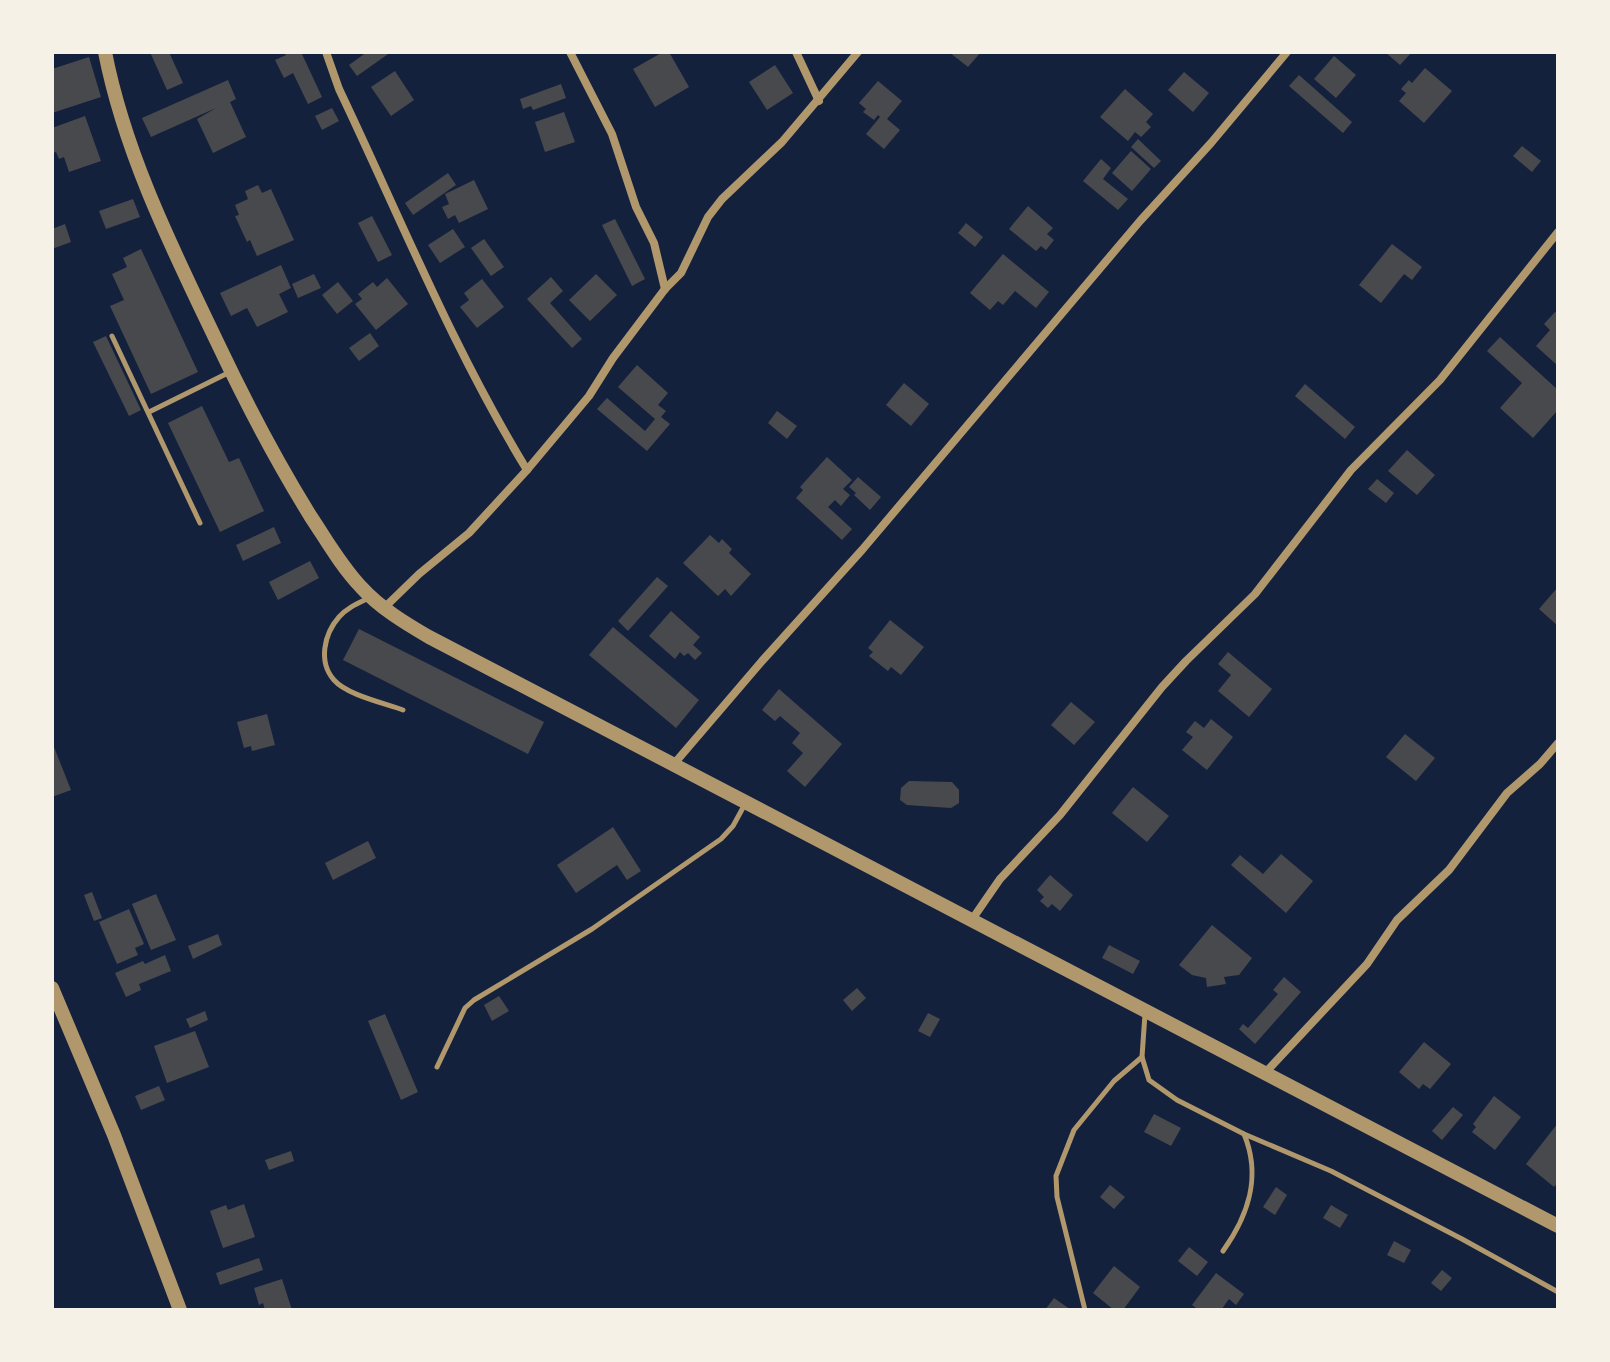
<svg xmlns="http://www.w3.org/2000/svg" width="1610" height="1362" font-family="Arial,sans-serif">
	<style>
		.building { fill: #48494c }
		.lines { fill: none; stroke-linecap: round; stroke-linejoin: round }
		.service { stroke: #b1986c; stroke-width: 5 }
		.minor { stroke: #b1986c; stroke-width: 8 }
		.tertiary { stroke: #b1986c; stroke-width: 14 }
	</style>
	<rect width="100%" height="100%" fill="#14213d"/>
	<g class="building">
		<polygon points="150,52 169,52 183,83 167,90"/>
		<polygon points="285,52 301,52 322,97 308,104 293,73 284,78 275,60 286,55"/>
		<polygon points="367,52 391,52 357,76 349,65"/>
		<polygon points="663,52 669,52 689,87 655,107 633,69"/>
		<polygon points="949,52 981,52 968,67"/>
		<polygon points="1385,52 1412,52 1400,65"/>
		<polygon points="1334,56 1356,75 1336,98 1314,79"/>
		<polygon points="89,57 101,97 52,113 52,69"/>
		<polygon points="775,65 793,93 767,110 749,82"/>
		<polygon points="1425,68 1452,91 1424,123 1399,101 1406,93 1401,89 1409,80 1412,83"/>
		<polygon points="395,71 414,100 391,116 371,87"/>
		<polygon points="1184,72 1209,93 1193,112 1168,90"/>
		<polygon points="1299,75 1352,122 1343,133 1289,86"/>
		<polygon points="228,80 236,99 230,102 246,137 213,153 197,119 216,108 151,137 142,118"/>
		<polygon points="878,81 902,101 887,119 900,130 884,149 866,134 880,117 878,115 874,120 863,112 866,109 859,103"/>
		<polygon points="561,84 566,98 533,110 531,106 523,109 520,99"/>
		<polygon points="1125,89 1153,114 1146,122 1151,127 1141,137 1135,132 1128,141 1100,117"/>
		<polygon points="332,108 339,121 322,130 315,116"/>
		<polygon points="564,112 575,142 545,152 535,122"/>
		<polygon points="85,116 101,161 69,172 64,157 59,159 56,152 52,153 52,128"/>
		<polygon points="1138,139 1161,161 1154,168 1131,147"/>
		<polygon points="1522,146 1541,161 1532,172 1513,156"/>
		<polygon points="1131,151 1151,169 1132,191 1112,173"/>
		<polygon points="1101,159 1111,168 1103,179 1128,199 1118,210 1083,181"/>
		<polygon points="448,173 456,185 413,215 405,203"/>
		<polygon points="474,180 488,209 459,223 455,215 448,219 442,207 449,204 445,194"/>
		<polygon points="258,185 262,193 271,189 294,240 257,256 250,240 247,242 235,216 239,215 235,205 248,199 245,191"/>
		<polygon points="133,199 140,217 106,229 99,211"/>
		<polygon points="1028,206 1053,228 1047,234 1054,240 1046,250 1041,246 1036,251 1009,229"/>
		<polygon points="372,216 392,255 378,262 358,223"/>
		<polygon points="615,219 645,279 632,286 602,225"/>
		<polygon points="966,223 983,237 975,247 958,233"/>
		<polygon points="65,224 71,242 52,249 52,229"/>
		<polygon points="453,229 465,247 440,263 428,245"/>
		<polygon points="484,239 504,267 491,276 471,248"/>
		<polygon points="1392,244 1422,267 1412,280 1404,274 1381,303 1359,285"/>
		<polygon points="141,249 198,372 151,394 110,306 124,300 112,274 127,267 123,258"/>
		<polygon points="1003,254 1049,292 1036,308 1015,291 1003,305 998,301 990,310 970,293"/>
		<polygon points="281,265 291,288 279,294 288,312 257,327 247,308 231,316 220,293"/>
		<polygon points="314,274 321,288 298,298 292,284"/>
		<polygon points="596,274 617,295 590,321 569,300"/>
		<polygon points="551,277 563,291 550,303 582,339 572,348 527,299"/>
		<polygon points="387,278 408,304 376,330 355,304 362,299 358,294 373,282 377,287"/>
		<polygon points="482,279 504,307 477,328 460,307 469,300 464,293"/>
		<polygon points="338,282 353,301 337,314 322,295"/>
		<polygon points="1555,312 1558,314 1558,366 1536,346 1550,330 1544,324"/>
		<polygon points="370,333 379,346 359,361 349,348"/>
		<polygon points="106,336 141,410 129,416 93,342"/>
		<polygon points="1500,337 1558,390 1558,410 1533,438 1500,408 1522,383 1487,351"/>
		<polygon points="637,365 668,393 658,405 666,411 661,417 670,424 647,451 597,409 607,398 645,431 655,419 618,387"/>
		<polygon points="904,383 929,404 911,426 886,405"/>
		<polygon points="1305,384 1355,427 1345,439 1295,396"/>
		<polygon points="202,406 229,462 239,458 264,511 220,532 168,423"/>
		<polygon points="777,411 797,426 787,439 768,423"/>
		<polygon points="1407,450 1435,475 1417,495 1388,471"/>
		<polygon points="827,457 852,480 843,489 850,495 841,506 835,500 828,507 852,529 842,540 796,498 803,490 800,487"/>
		<polygon points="858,477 881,497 870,510 854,495 856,493 849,487"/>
		<polygon points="1377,479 1394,493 1386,503 1368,489"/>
		<polygon points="274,527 281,543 243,561 236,545"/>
		<polygon points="710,535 719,543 722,539 732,549 729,553 751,574 731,596 725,589 718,596 683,563"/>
		<polygon points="310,561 319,578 278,600 269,582"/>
		<polygon points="657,577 668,586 628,631 618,621"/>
		<polygon points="1558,587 1558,626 1539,609"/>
		<polygon points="671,611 700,637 693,645 702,653 695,660 688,653 684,656 680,652 675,659 649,636"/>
		<polygon points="890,620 924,647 901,675 891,667 888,671 869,656 873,652 868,648"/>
		<polygon points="613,627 699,700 676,728 589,655"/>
		<polygon points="359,629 544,722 528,754 343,660"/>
		<polygon points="1228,652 1272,689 1249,717 1218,691 1231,675 1218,664"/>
		<polygon points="779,689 842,744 805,787 787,771 803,753 792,743 800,733 780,716 775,721 762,710"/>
		<polygon points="1071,702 1095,722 1074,745 1051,725"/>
		<polygon points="267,714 275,745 252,751 251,746 244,748 237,722"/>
		<polygon points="1211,719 1233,737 1207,770 1182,750 1193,737 1186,732 1195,721 1204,728"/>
		<polygon points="1405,734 1435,758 1416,781 1386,757"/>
		<polygon points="52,742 71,790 52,797"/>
		<polygon points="909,781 952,782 959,790 959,803 951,808 907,805 900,800 901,788"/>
		<polygon points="1133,787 1169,816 1147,842 1112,813"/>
		<polygon points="613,827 641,871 627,880 617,865 576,893 557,865"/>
		<polygon points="368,841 376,858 333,880 325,863"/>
		<polygon points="1281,854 1313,881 1286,913 1231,865 1240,855 1263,874"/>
		<polygon points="1050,875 1073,895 1060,911 1052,904 1048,908 1040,901 1044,897 1037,890"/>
		<polygon points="92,892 102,918 94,921 84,895"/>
		<polygon points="156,894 176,940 151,950 132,904"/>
		<polygon points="129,909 144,944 135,948 138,955 117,964 99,922"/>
		<polygon points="1212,925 1252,958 1239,975 1224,977 1226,984 1207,987 1206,978 1192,975 1179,965"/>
		<polygon points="218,934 222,945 193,959 188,946"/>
		<polygon points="1109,945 1140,961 1133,974 1102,958"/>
		<polygon points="165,955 171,971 139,984 141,990 126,997 115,973 143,961 145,964"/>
		<polygon points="1284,977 1301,992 1255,1044 1239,1029 1243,1024 1248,1028 1278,994 1273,990"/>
		<polygon points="857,988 866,998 852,1011 843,1000"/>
		<polygon points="499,996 509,1011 492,1021 484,1005"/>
		<polygon points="205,1011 208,1020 190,1028 186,1019"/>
		<polygon points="928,1013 940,1019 930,1037 918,1031"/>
		<polygon points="385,1014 418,1092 401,1100 368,1021"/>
		<polygon points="195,1031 209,1067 167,1083 154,1046"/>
		<polygon points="1424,1042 1451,1064 1430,1089 1423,1084 1419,1089 1399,1072"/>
		<polygon points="159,1086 165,1100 141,1110 135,1096"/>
		<polygon points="1494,1096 1521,1117 1495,1150 1472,1132 1476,1127 1473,1124"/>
		<polygon points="1453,1107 1463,1115 1442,1140 1432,1131"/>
		<polygon points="1154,1114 1181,1128 1171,1146 1144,1132"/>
		<polygon points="1558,1123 1558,1182 1554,1187 1526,1164"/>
		<polygon points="291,1151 294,1161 269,1170 265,1160"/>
		<polygon points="1110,1185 1125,1197 1114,1209 1100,1197"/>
		<polygon points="1276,1187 1287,1195 1275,1215 1263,1207"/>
		<polygon points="244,1204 255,1237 223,1248 210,1211 226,1205 228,1210"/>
		<polygon points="1331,1205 1348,1215 1340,1228 1323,1218"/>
		<polygon points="1394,1241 1411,1250 1404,1263 1387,1255"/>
		<polygon points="1189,1247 1208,1262 1197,1276 1178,1261"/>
		<polygon points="259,1258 263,1270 220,1285 216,1273"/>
		<polygon points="1114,1266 1140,1287 1123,1310 1114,1310 1093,1293"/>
		<polygon points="1442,1270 1452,1278 1441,1291 1431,1283"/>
		<polygon points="1216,1273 1244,1294 1236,1305 1229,1299 1221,1310 1199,1310 1192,1305"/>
		<polygon points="282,1279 292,1310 265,1310 263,1303 259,1305 254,1288"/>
		<polygon points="1054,1298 1071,1310 1045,1310"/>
	</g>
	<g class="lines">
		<g class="service">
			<polyline points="112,336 200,523"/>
			<polyline points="149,412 230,372"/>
			<path d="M371,597C359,603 348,607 339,617C324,634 318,662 334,680C347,695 384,703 403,710"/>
			<polyline points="1142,1057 1149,1080 1177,1100 1244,1134 1331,1171 1462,1239 1558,1292"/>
			<polyline points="437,1067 465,1008 474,1000 592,929 721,839 733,826 745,804"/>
			<path d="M1223,1251C1248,1216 1262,1177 1244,1134"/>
			<polyline points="1085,1310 1057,1197 1056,1176 1074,1130 1114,1081 1142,1057 1145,1014"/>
		</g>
		<g class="minor">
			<path d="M326,52L339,89C400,217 453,349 527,470"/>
			<polyline points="570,52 612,134 636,207 654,243 665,289"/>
			<polyline points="796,52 819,101"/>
			<polyline points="384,608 419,574 469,533 527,470 589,396 613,358 665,289 681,273 708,217 722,199 782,142 858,52"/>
			<polyline points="673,765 762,661 862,550 1140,221 1211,143 1287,52"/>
			<polyline points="971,921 1000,879 1060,815 1162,687 1186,661 1255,594 1351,470 1440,380 1558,232"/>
			<polyline points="1265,1073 1367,964 1397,920 1449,870 1507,793 1540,764 1558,743"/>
		</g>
		<g class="tertiary">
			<path d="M105,52C125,155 174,252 219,346C247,405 277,462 311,517C327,541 341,566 361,587C380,608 405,623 429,637L1558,1226"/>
			<polyline points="52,988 114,1135 180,1310"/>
		</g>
	</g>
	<rect width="1610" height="1362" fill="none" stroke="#f6f1e7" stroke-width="108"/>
</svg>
